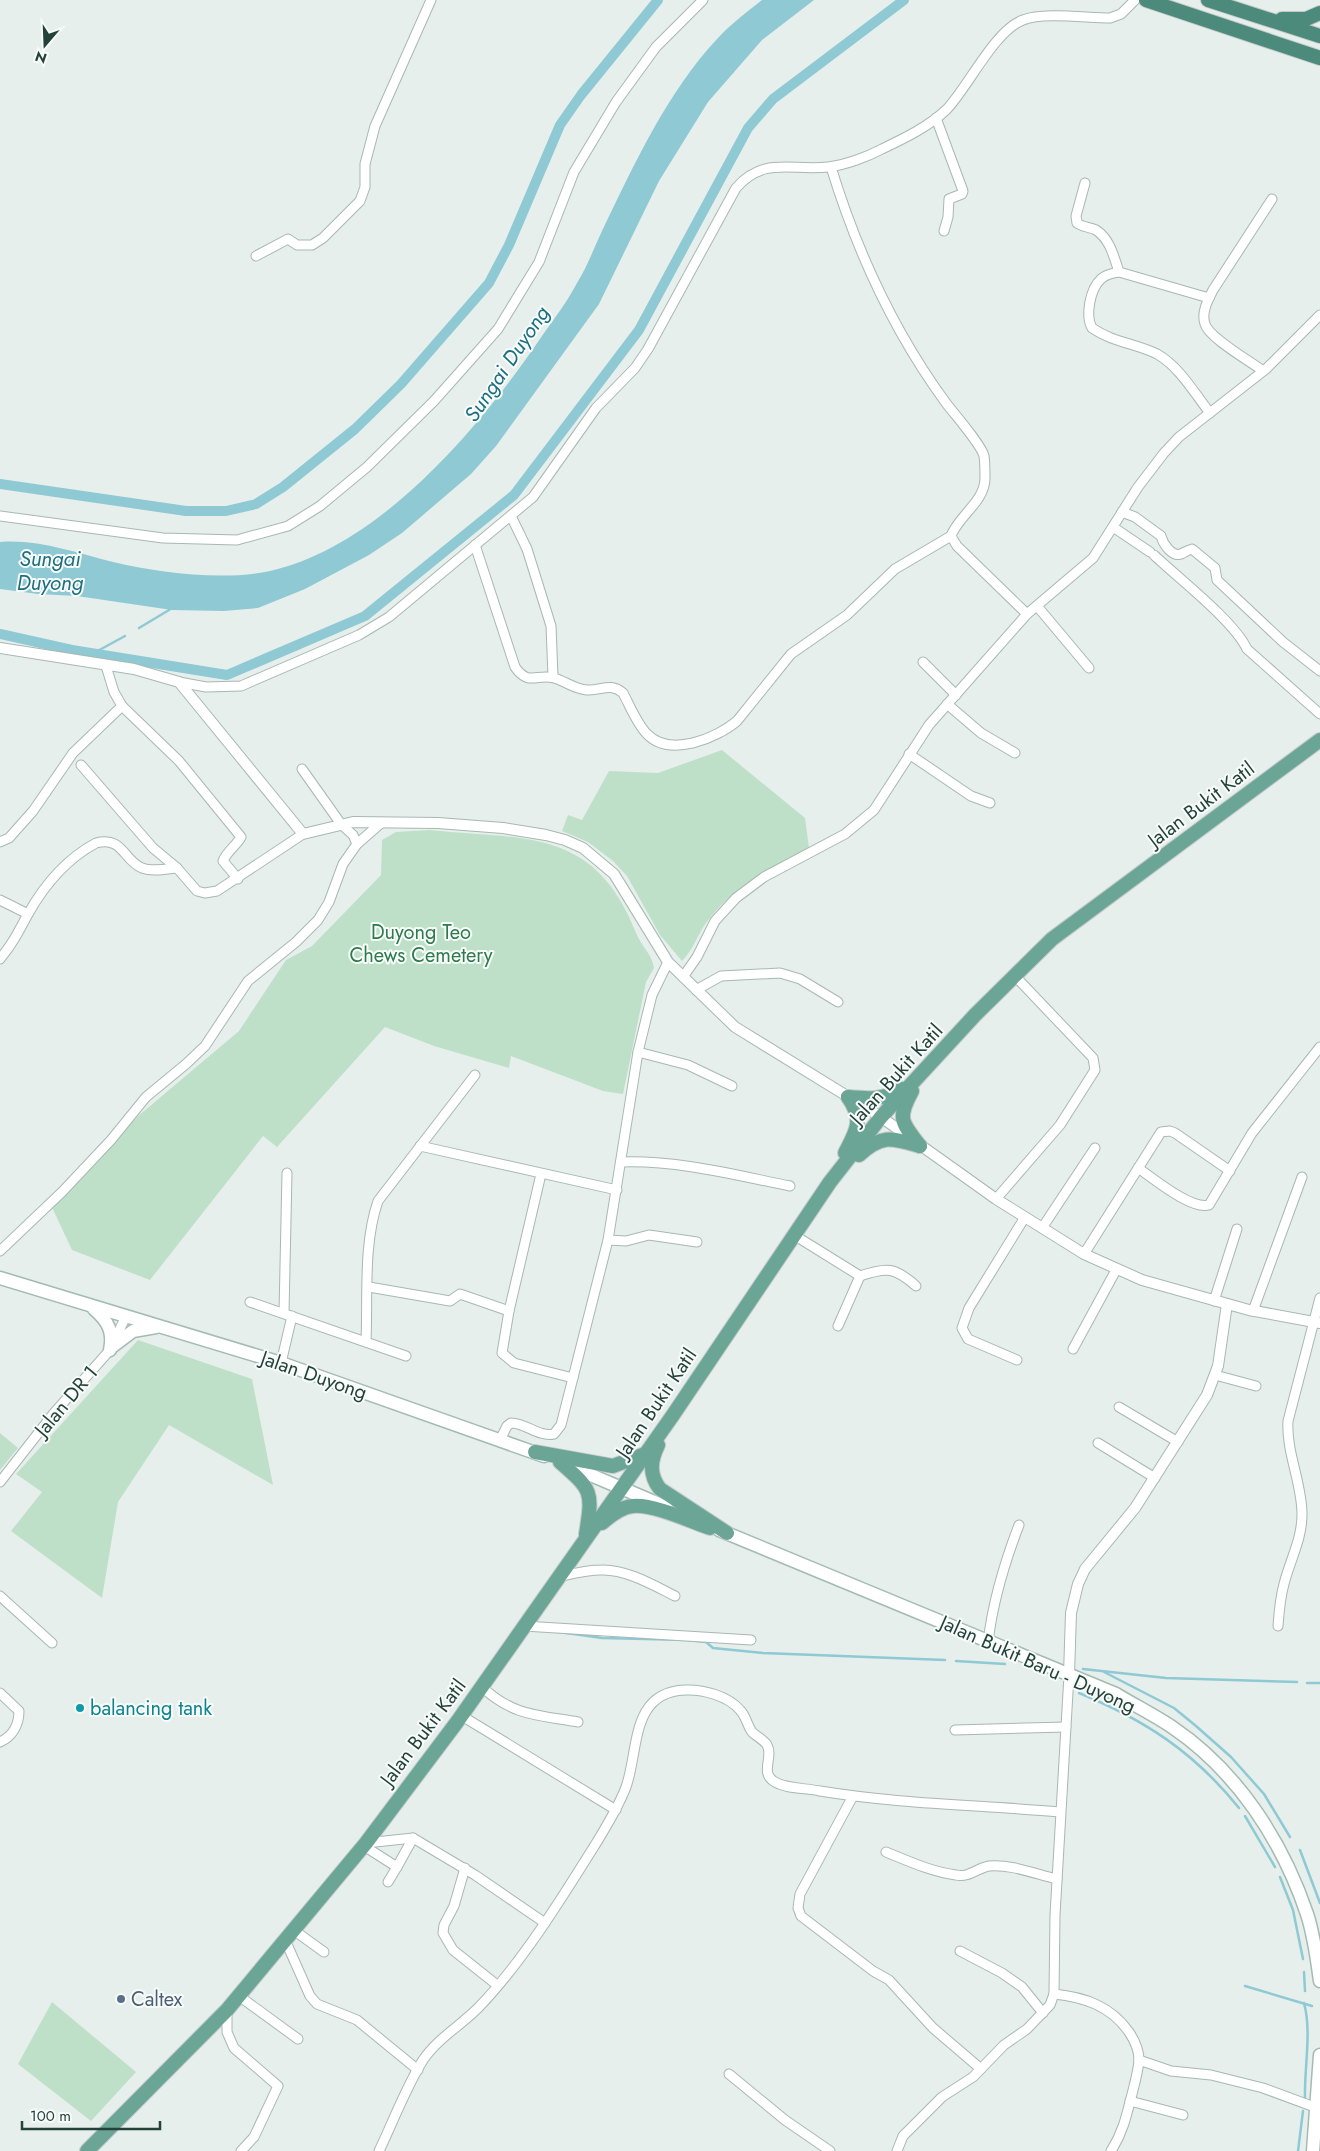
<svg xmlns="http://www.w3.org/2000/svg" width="1320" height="2151" font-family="Jost,sans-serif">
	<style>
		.green { fill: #bfe0c8 }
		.water { fill: #8ec9d4 }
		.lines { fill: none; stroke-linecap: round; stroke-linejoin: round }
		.stream { stroke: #8ec9d4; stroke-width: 2.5 }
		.canal { stroke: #8ec9d4; stroke-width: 10 }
		.minor-casing { stroke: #a8b8b2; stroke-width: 11 }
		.tertiary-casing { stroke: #a8b8b2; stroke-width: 12 }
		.secondary-casing { stroke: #a4bbb3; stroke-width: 15 }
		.primary-casing { stroke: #c2cac8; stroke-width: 16 }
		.trunk-casing { stroke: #c2cac8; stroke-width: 16 }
		.minor { stroke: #fff; stroke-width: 9 }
		.tertiary { stroke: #fff; stroke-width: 10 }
		.secondary { stroke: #fff; stroke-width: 12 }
		.primary { stroke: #6aa596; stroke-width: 14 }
		.trunk { stroke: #4c8a7c; stroke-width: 14 }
		.culture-dot { fill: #0f9aa8; stroke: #f7fbf9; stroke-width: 2 }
		.service-dot { fill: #5c6f8a; stroke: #f7fbf9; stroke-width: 2 }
		.labels { text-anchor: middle; stroke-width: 4; stroke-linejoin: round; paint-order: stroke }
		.street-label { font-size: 20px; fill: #24423a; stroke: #f7fbf9 }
		.park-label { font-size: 20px; fill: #2d7a4b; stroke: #f7fbf9 }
		.culture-label { font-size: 20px; fill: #0d838f; stroke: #f7fbf9; text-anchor: start }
		.service-label { font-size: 20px; fill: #4e5e75; stroke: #f7fbf9; text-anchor: start }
		.water-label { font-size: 21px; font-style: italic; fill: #1c6f80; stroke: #f7fbf9 }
	</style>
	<rect width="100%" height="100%" fill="#e6efeb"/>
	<g class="green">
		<path d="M722,750L805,818L809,848C771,867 736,885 709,919C698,932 695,948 682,961L660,935L627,876L613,861L588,842L562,831L568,815L582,820L609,771L658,773Z"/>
		<path d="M429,830C527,840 595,827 637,935C642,947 652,954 654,968L646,982L623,1094L603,1091L511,1056L509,1068L434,1046L385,1027L277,1147L263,1136L150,1280L72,1250L51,1205L137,1117L239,1031L286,960L312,946L381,875L382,840L396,832Z"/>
		<polygon points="138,1340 252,1379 273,1485 169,1425 118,1502 102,1598 11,1531 42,1492 16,1474"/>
		<polygon points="0,1433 18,1448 0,1470"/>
		<polygon points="52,2002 136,2072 91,2121 18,2064"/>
	</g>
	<path class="water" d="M762,0H814L762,40L708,102L659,181L599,304L496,446L471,474L402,533L369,555L305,589L258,608L224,611L172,610L77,596L38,594L0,589V542C39,539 76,553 113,562C159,573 223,581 270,571C381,546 481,426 542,336C554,319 567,302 577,283C587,267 594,248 602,231C634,165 667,92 718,38C731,24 747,12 762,0Z"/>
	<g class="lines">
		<g class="stream">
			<polyline points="139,628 174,607"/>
			<polyline points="92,654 125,636"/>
			<polyline points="559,1632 602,1638 687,1640 706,1642 713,1648 763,1653 945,1660"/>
			<polyline points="956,1661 1005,1664"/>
			<polyline points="1083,1669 1166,1678 1297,1682"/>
			<polyline points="1104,1672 1174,1708 1196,1726 1231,1757 1264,1794 1290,1837"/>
			<polyline points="1307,1683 1320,1683"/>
			<path d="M1079,1693C1145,1720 1194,1752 1239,1808"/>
			<polyline points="1245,1816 1275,1867"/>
			<polyline points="1300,1850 1320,1903"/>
			<polyline points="1280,1877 1293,1910 1303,1959"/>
			<polyline points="1304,1972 1305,1991"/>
			<polyline points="1245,1986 1312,2006"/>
			<path d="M1304,2003C1312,2032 1304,2068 1305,2099"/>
			<polyline points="1298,2151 1303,2111"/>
		</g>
		<g class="canal">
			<polyline points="0,484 186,511 226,511 256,504 283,487 355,429 401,384 489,283 509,245 560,125 581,95 658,0"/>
			<polyline points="0,634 72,650 227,675 365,616 514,495 639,330 748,128 773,99 904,0"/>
		</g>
		<defs>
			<g id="minor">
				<polyline points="936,118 963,191 962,194 949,199 948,217 944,231"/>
				<path d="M831,167C857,252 894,332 946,403C955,415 981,444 984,456C985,462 985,471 985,478C985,502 958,516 951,536"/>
				<path d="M1085,183L1076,216L1077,223C1082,227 1090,227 1096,230C1110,239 1114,257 1119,272L1209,298"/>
				<polyline points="256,256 288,239 297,245 312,245 323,238 360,201 365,187 365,164 375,126 431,0"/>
				<path d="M1119,272C1113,273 1106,274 1101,279C1090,289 1085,316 1092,328C1114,343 1135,343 1157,354C1179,366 1195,394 1210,413"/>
				<path d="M1263,371C1250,361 1209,338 1205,324C1201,312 1208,300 1213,290L1272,199"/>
				<path d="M1122,512L1135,517L1161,536C1163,544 1172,557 1181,554C1185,552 1188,550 1192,549L1215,568L1217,580L1283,642L1320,671"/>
				<polyline points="0,516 163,538 237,540 288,526 320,506 367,467 434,401 498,329 539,262 574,172 616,102 656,47 703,0"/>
				<polyline points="511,516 527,549 551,626 553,677"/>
				<polyline points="1113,527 1150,552"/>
				<path d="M475,545L515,667C529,687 537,673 554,678C565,681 574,689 587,690C601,691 610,682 623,693C630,706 637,724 647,734C670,758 717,738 737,721L791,654L847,615L895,569L951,536L957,546L1027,614"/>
				<path d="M1154,555C1178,578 1234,621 1247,649L1320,714"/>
				<polyline points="1037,606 1089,668"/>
				<polyline points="923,662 956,695"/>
				<path d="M179,682L206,687L241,686L359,635L389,617L533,497L596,408L635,368L648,349L736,188C764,156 790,171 828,167C845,165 867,157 882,149C903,139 930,126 947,109C968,87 995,30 1023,20C1044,12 1086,18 1110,18L1121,14L1135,0"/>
				<polyline points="947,704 981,733 1015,753"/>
				<path d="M122,706L179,761L241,837C236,846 227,851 223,861L238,879"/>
				<polyline points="909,754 971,796 990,803"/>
				<polyline points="81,765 153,848 177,868 197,891 205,893 217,891 303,834"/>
				<polyline points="302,769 341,824 353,835 357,844"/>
				<polyline points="0,842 9,838 33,811 73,753 122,706 114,692 106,666"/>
				<polyline points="0,900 28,914"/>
				<path d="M0,959C13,943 19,931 28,914C45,884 66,859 96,843C123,836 123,860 142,868C153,872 166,869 177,868"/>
				<polyline points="683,977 697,957 715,921 736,898 764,877 845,834 874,810 929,725 1027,614 1093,558 1138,487 1164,453 1179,437 1266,369 1320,315"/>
				<polyline points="696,990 721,976 780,973 800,979 838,1002"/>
				<polyline points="638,1052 688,1065 732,1086"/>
				<polyline points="420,1146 617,1190"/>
				<path d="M621,1162C678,1160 735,1175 790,1186"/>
				<path d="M1138,1168C1153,1178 1191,1210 1209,1205L1252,1133L1320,1047"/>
				<polyline points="541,1174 509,1311 502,1353 514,1363 573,1378"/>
				<polyline points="996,1199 1060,1125 1095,1070 1093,1058 1015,976"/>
				<polyline points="1042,1228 1095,1148"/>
				<polyline points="794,1235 860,1276 838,1326"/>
				<polyline points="608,1240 626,1241 649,1235 697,1242"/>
				<polyline points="0,1251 62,1192 111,1140 146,1097 186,1064 205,1046 248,981 296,942 318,920 329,902 343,864 357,844 381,823"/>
				<polyline points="1084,1254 1161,1132 1170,1131 1175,1133 1230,1171"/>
				<path d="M860,1276C887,1267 895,1267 916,1286"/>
				<polyline points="369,1287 450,1301 460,1294 509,1311"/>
				<polyline points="1214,1301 1237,1229"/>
				<polyline points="250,1302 406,1356"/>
				<polyline points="1253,1311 1302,1177"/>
				<polyline points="284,1313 287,1173"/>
				<path d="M366,1342C368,1298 363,1244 378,1201L475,1075"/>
				<polyline points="1073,1349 1116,1270"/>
				<polyline points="1017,1360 968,1339 962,1328 969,1308 1025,1217"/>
				<polyline points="281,1363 292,1316"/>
				<polyline points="1215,1375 1256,1386"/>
				<polyline points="1119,1407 1178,1442"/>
				<path d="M500,1440L507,1426L511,1423C526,1423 538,1437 554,1434L561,1425L608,1240L638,1052L652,995L668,962"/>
				<polyline points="1098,1443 1155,1478"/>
				<polyline points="0,1482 54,1413 110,1350 126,1316"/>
				<path d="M558,1577C572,1574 586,1570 601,1570C626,1569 653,1585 675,1596"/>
				<polyline points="0,1596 52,1643"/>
				<polyline points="524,1626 751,1640"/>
				<path d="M1278,1626C1279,1612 1280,1598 1284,1584C1290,1560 1302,1540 1302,1514C1302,1483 1286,1452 1288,1421L1320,1298"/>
				<path d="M988,1642C993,1600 1004,1564 1019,1525"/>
				<path d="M482,1687C513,1716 538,1715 578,1722"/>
				<path d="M0,1693L19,1711C19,1724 13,1736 0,1742"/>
				<polyline points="462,1716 616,1810"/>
				<polyline points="955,1730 1066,1727"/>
				<polyline points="853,1796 800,1894 798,1908 801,1916 873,1971 889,1980 933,2028 981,2069"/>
				<polyline points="366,1843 413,1838 475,1875 545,1923"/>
				<polyline points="364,1846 397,1867 413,1838"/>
				<path d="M886,1852C908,1861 932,1872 956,1875C969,1878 977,1868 989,1866C1011,1864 1035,1874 1057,1879"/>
				<polyline points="465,1868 454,1906 444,1925 443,1933 453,1950 497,1985"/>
				<polyline points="388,1882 397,1867"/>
				<polyline points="295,1931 324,1952"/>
				<polyline points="286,1942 310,1996 317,2004 357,2020 418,2070"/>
				<polyline points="960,1951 1002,1973 1022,1987 1043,2013"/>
				<path d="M1054,1994C1084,1997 1111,2006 1129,2032C1135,2041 1139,2050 1139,2060C1138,2073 1134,2086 1131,2098C1126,2118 1122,2134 1111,2151"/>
				<polyline points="239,1996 298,2039"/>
				<polyline points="227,2010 227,2032 234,2048 278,2086 254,2137 241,2151"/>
				<polyline points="1139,2060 1171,2071 1211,2075 1263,2088 1320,2109"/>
				<polyline points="729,2074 785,2120 830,2151"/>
				<polyline points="1130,2101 1183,2115"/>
				<path d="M379,2151C393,2122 406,2087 423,2060C437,2039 460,2026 478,2008C521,1964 562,1898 595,1845C606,1827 618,1808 626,1787C639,1751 630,1692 685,1690C703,1689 728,1696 740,1710C746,1716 747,1725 752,1732C756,1736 764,1740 767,1745C774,1757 759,1773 775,1782C787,1789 806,1788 820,1791C899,1804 980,1805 1060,1812"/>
				<polyline points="897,2151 903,2136 942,2097 973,2077 1004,2045 1027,2029 1050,2005 1054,1994 1055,1915 1069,1675"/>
			</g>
			<g id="tertiary">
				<polyline points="0,648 134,669 179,682 303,834 353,822 438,823 503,828 546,835 565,840 583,848 614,874 668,962 735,1027 881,1117 996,1199 1084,1254 1142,1280 1249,1310 1320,1323"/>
				<polyline points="1069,1675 1071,1613 1078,1584 1085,1569 1135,1508 1207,1395 1218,1366 1227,1304"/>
			</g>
			<g id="secondary">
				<polyline points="0,1278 281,1363 544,1456"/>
				<path d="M94,1309C108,1321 114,1332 110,1350"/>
				<polyline points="113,1346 133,1331 156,1327"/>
				<polyline points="565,1464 666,1507"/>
				<path d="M719,1530L1116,1694C1134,1705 1154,1715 1172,1727C1237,1771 1282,1840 1307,1914C1314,1935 1317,1959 1320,1981"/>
				<polyline points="1313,2151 1320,2055"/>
			</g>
			<g id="primary">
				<path d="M912,1091C897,1118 901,1122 920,1146"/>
				<path d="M848,1097C869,1099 883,1100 902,1089"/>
				<path d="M845,1153C857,1130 864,1120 848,1097"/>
				<path d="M859,1155C882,1134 891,1138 920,1146"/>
				<path d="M658,1445C650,1461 649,1475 660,1489L727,1533"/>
				<polyline points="535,1452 613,1466 645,1454"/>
				<path d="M560,1462C592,1490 593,1491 586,1534"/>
				<path d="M602,1523C611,1515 621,1507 633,1506C653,1504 690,1521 710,1528"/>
				<polyline points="87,2151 227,2010 366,1843 457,1722 673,1415 830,1182 881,1117 975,1015 1052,939 1320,740"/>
			</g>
			<g id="trunk">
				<polyline points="1146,0 1320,58"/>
				<polyline points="1208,0 1320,36"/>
				<polyline points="1282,19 1306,19 1320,13"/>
			</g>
		</defs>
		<use href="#minor" class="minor-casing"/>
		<use href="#tertiary" class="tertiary-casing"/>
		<use href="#secondary" class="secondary-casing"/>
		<use href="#primary" class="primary-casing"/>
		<use href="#trunk" class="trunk-casing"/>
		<use href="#minor" class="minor"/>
		<use href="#tertiary" class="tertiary"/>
		<use href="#secondary" class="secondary"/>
		<use href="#primary" class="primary"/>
		<use href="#trunk" class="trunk"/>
	</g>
	<circle class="culture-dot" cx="80" cy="1708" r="5"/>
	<circle class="service-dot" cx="121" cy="1999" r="5"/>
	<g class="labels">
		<g class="street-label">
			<text transform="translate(1201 804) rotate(-37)" y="7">Jalan Bukit Katil</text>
			<text transform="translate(896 1074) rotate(-48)" y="7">Jalan Bukit Katil</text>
			<text transform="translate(314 1375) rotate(19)" y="7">Jalan Duyong</text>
			<text transform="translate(66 1401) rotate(-50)" y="7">Jalan DR 1</text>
			<text transform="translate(656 1403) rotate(-56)" y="7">Jalan Bukit Katil</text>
			<text transform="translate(1038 1664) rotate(24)" y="7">Jalan Bukit Baru - Duyong</text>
			<text transform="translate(423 1732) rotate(-53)" y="7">Jalan Bukit Katil</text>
		</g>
		<g class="park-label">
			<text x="421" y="939">Duyong Teo<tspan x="421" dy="23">Chews Cemetery</tspan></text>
		</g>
		<g class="culture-label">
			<text x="90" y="1715">balancing tank</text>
		</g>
		<g class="service-label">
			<text x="131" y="2006">Caltex</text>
		</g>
		<g class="water-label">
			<text transform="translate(507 364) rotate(-56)" y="7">Sungai Duyong</text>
			<text x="50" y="566">Sungai<tspan x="50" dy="24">Duyong</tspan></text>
		</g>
	</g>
	<g transform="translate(45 45) rotate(199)" stroke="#f7fbf9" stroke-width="4" paint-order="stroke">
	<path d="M0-4L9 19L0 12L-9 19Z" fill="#24423a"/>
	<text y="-8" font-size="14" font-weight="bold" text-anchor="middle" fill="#24423a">N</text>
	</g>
	<path d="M22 2121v8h138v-8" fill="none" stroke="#24423a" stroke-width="2.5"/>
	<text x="30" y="2121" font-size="15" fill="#24423a" stroke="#f7fbf9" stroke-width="4" paint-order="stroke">100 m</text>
</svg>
